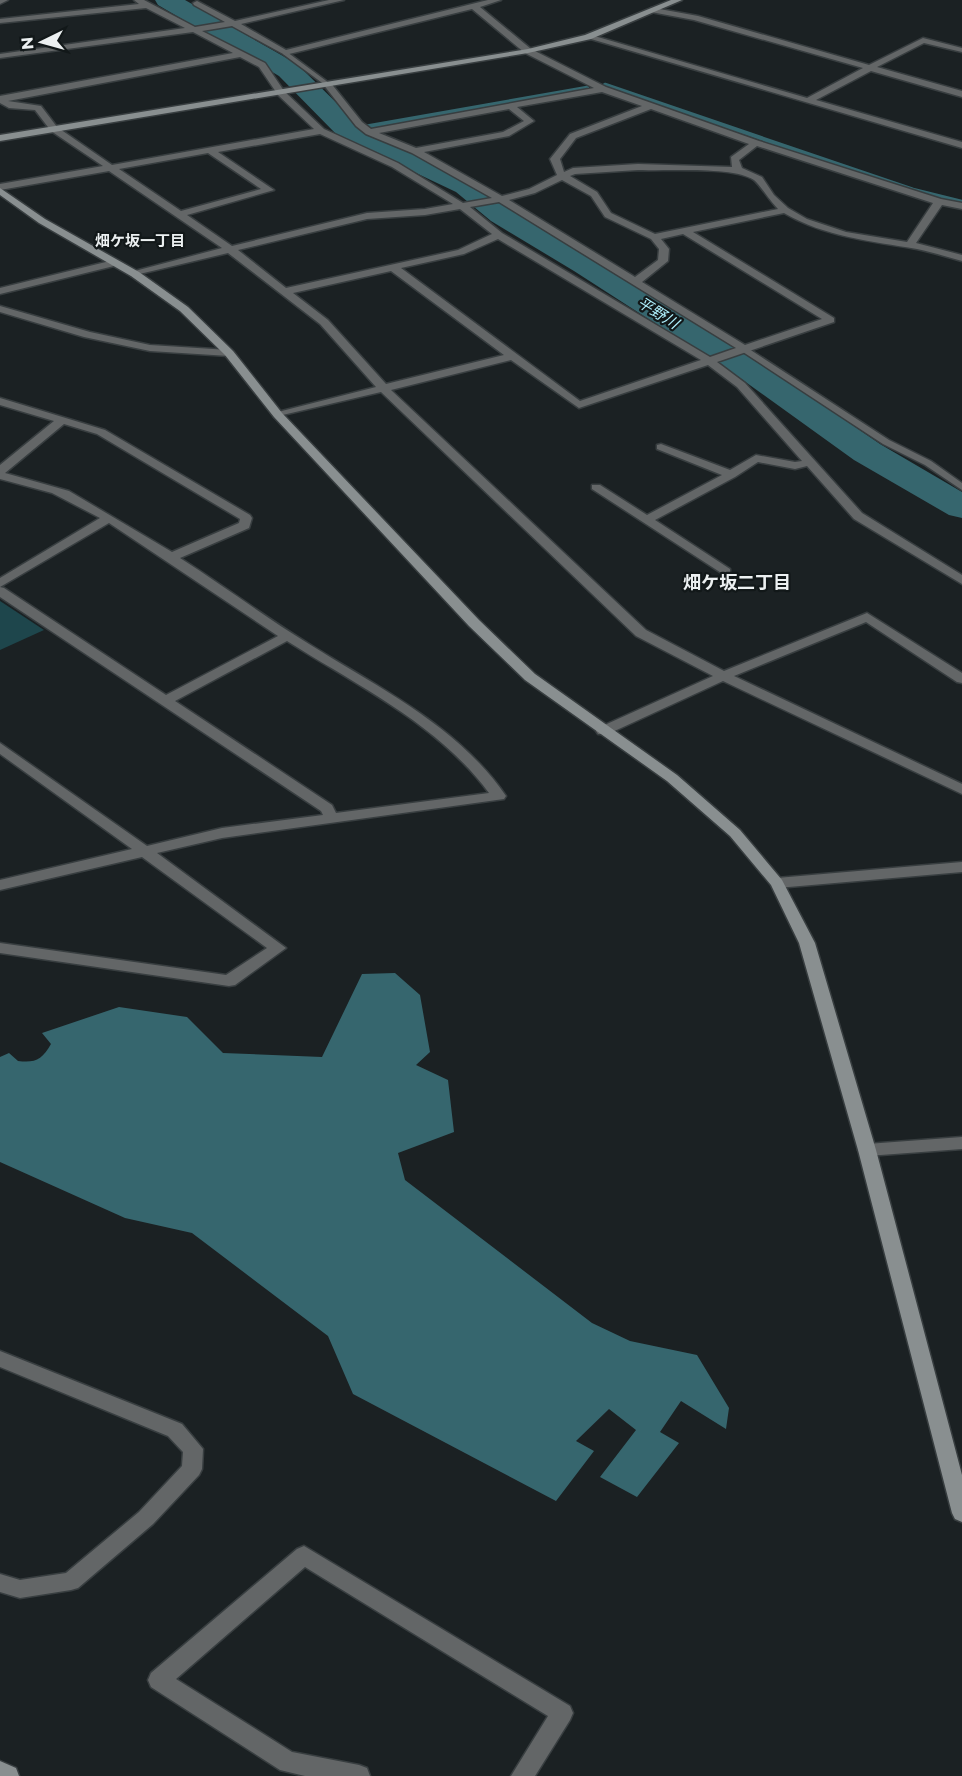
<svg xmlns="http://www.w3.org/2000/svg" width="962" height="1776" font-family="Montserrat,'Noto Sans JP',sans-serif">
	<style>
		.green { fill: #1e464c }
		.water { fill: #36666e }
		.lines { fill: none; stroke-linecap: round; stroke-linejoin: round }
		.stream { stroke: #36666e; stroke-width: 4.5 }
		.river { fill: #36666e; fill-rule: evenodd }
		.lane-casing { stroke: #383e40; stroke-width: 3 }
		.street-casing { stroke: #383e40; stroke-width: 3 }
		.secondary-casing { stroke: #383e40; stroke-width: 3 }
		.lane { fill: #636667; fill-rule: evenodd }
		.street { fill: #636667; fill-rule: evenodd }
		.secondary { fill: #898f90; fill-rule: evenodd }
		.labels { text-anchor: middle; stroke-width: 4.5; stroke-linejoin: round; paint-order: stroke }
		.far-neighbourhood-label { font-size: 15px; font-weight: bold; fill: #ecf0f1; stroke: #121819 }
		.far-water-label { font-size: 15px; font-style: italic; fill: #aff0fc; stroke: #121819 }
		.neighbourhood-label { font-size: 18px; font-weight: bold; fill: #ecf0f1; stroke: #121819 }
	</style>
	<rect width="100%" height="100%" fill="#1b2123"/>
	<polygon class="green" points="0,601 44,630 0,650"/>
	<path class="water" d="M395,973L420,995L430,1052L416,1065L448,1080L454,1132L398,1153L405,1180L592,1323L630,1341L697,1355L729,1408L726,1429L681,1401L660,1432L679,1443L637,1497L600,1477L636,1430L609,1409L576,1441L594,1451L556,1501L353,1394L328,1336L192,1233L125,1218L0,1162V1057L9,1053L18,1061C35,1063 42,1060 51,1044L42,1033L119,1007L187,1017L223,1053L322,1057L362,974Z"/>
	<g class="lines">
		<g class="stream">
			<polyline points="605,85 913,190 962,202"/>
			<polyline points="348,130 587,88"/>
		</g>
		<polygon class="river" points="155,0 185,0 297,64 358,124 476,180 513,209 596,257 764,364 880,444 962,492 962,518 949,515 854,460 740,378 574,271 491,221 456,192 338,136 279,76 158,5"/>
		<defs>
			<g id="lane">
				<polygon points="283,52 287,52 329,83 329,85 325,85 283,54"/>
				<polygon points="746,347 889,440 931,461 962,483 962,490 925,465 883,444 743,352 742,350"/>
			</g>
			<g id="street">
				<polygon points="0,0 8,0 0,4"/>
				<path d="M134,0H144L195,27L225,22L194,5L193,3L197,1L235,21L329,0H344L241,24L286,50L488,0H501L480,7L531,49L606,87L759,141L941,199L962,203V209L942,205L916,243L962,255V261C947,257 932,252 917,249C871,241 825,237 784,213L693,232L834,318V322L717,362L745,383L862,513L962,575V584L854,519L807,466L795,469L758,462L735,477L655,520L730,569V575L726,576L592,489V485H600L647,515L722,475L657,449V445L661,444L730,470L756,455L795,462L802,461L737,387L708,365L579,408L511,360L391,390L646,630L724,671L867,613L962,673V683L957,682L866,622L734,676L962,784V794L723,681L608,734H598L596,731L598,728L713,676L636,636L381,392L274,417V413L376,387L320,324L228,253L131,276V272L222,248L109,171L0,190V184L103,166L51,131L35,110L9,108L0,103V96L233,53L193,32L0,58V54L185,28L146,8L0,23V19L139,4ZM472,9L525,53L594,88L371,129L362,122L330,82L323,84L356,126L366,134L412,153L492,198L463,203L398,163L324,129L284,91L265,63L202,31L232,26L285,55ZM240,57L259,67L278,95L314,129L112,165L57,127L41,106L8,101ZM602,92L642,106L570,134L550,159L557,175L529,189L502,196L424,152L509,136L534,121L517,107ZM509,109L524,121L503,132L416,148L379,133ZM651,109L749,144L731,157L732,167L638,164L573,168L564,172L560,159L576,138ZM320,134L392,167L453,204L425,209L367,213L232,246L187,215L274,190L218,152ZM757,146L933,203L907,242L846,232L807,219L788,208L774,195L762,177L742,168L739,160ZM208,153L261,189L181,211L119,169ZM638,170C665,171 734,166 754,180C760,185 770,201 778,209L655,234L611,213L597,192L570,176L575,174ZM562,180L591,196L605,217L651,239L659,249L658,260L635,277L509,200L535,193ZM499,202L736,348L710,357L502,233L470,207ZM460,209L492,234L458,250L286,288L238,250L367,219L425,215ZM683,234L822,319L745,345L642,282L668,261L669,249L661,239ZM498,239L701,360L580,401L401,268L464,254ZM391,271L504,355L386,384L328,320L293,293Z"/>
				<polygon points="654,8 698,16 869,65 923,38 962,48 962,52 924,43 877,67 962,91 962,97 871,71 816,100 962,142 962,148 584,37 591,35 807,98 863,68 694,20 651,12 651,8"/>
				<polygon points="114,260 119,263 118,265 0,294 0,288"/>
				<polygon points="0,306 90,332 150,345 229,350 234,353 229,356 150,351 84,337 0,312"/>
				<path d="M0,398L105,430L250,515L252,518L249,528L180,558C224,586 265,617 309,644C379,688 458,726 506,796L504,799L222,838L157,853L286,948L235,985L229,986L0,953V943L226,975L267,948L142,857L0,890V880L132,849L0,754V743L147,846L222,828L323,815L321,811L0,597V587L4,588L166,695L278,636L109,523L0,587V578L100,518L52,493L0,479V465L54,421L0,405ZM64,424L97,434L240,519L239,523L172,552L69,491L5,473ZM287,641C358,686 438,724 489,793L336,813L332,805L175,701Z"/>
				<polygon points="962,862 962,872 777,888 770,883 777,878"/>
				<polygon points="962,1137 962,1149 867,1156 861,1155 858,1150 861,1145 867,1144"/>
				<polygon points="0,1351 182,1424 203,1449 202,1469 199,1475 153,1524 78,1588 71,1590 20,1598 0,1592 0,1574 20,1580 66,1573 139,1512 182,1466 183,1452 168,1436 0,1367"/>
				<polygon points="304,1546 570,1706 573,1713 570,1720 535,1776 511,1776 548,1716 305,1567 176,1679 292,1752 359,1765 367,1768 370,1776 305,1776 280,1770 151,1687 148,1680 151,1673 297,1549"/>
			</g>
			<g id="secondary">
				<polygon points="671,0 682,0 591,39 528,53 0,141 0,135 528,49 585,35"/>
				<polygon points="0,188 45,219 139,272 188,307 233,351 282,413 479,620 535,674 677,775 740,830 782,880 815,943 876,1150 962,1475 962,1522 955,1519 952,1513 858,1150 799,943 771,885 730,836 667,781 525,680 469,626 274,417 225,355 180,311 131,276 39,223 0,195"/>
				<polygon points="0,1761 16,1768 19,1776 0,1776"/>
			</g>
		</defs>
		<use href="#lane" class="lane-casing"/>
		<use href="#street" class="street-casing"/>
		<use href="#secondary" class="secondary-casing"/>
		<use href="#lane" class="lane"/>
		<use href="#street" class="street"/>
		<use href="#secondary" class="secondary"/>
	</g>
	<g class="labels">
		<g class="far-neighbourhood-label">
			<text x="140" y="246">畑ケ坂一丁目</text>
		</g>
		<g class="far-water-label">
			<text transform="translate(658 313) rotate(32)" y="5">平野川</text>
		</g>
		<g class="neighbourhood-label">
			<text x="737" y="589">畑ケ坂二丁目</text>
		</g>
	</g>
	<g transform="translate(42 42) rotate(265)" stroke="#121819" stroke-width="4.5" paint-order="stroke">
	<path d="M0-4.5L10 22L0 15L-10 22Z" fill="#ecf0f1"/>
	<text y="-9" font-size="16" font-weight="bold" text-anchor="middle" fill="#ecf0f1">N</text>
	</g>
</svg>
